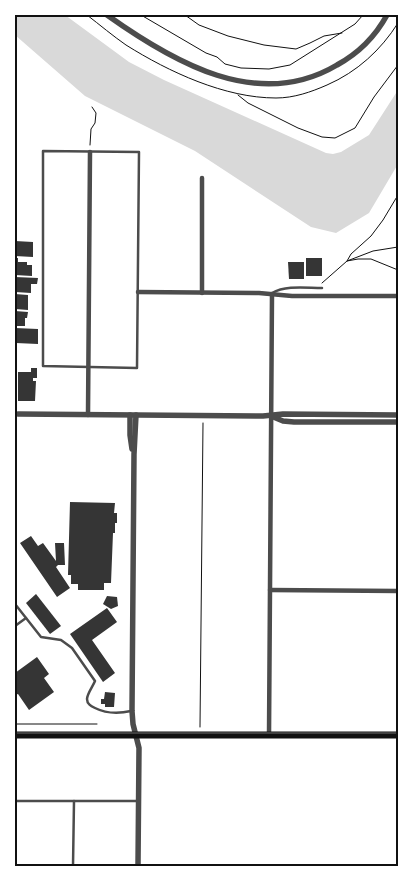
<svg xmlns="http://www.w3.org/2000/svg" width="413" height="881" font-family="Barlow,sans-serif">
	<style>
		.water { fill: #d9d9d9 }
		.building { fill: #353535 }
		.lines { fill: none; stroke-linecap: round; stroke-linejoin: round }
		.path { stroke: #111; stroke-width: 1 }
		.service { stroke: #4c4c4c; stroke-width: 2.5 }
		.minor { stroke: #4c4c4c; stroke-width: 4.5 }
		.tertiary { stroke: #4c4c4c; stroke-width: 5.5 }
		.primary { stroke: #111; stroke-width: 7 }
		.tram { stroke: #707070; stroke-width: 1 }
		.neatline { fill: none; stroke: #111; stroke-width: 2 }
	</style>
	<rect width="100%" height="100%" fill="#fff"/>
	<polygon class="water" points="15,15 65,15 129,62 164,80 326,153 333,154 341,152 369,135 398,90 398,164 369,213 336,233 311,227 195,151 85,96 15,35"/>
	<g class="building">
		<polygon points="15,241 33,242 33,257 15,256"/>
		<polygon points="15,258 18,258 18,262 27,262 27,265 32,265 32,276 15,275"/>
		<rect x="306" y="258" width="16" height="18"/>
		<polygon points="288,262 304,262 304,279 289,279"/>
		<polygon points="15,277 38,278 37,284 31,284 31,293 15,292"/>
		<polygon points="15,294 28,295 28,310 15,309"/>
		<polygon points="15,311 28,312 27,318 25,318 25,326 15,326"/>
		<polygon points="15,328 38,329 38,344 16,343"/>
		<polygon points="31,368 37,368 37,378 33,378 33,381 36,381 35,401 18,401 18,372 31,372"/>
		<polygon points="70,502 115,503 114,513 117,513 117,523 115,523 115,533 113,533 111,583 104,583 104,590 78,590 78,584 71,584 71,575 68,575"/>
		<polygon points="31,536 38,546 43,543 56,561 55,543 64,543 65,565 58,565 56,567 70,588 57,597 20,543"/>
		<polygon points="36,594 61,626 50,634 26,603"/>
		<polygon points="107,596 117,597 118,606 111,609 103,604"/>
		<polygon points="107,608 117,622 92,640 115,673 103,682 70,634"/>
		<polygon points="37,657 49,674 44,678 54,692 29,710 18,694 15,695 15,673"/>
		<polygon points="105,692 115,693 114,707 105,707 105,704 101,704 101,699 104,699"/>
	</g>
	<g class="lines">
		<g class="path">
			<path d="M87,15C100,25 113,36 126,45C169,72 225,98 276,98C294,98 311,92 327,85C357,72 381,50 398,23"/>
			<polyline points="141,15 206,53 217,57 225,64 241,68 269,69 290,65 355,24 363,15"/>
			<polyline points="185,15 199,25 228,36 264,45 296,49 310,43 324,36 342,33"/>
			<polyline points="238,95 248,103 298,128 322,137 335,138 355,128 374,97 398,65"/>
			<polyline points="90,145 91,129 95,123 96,113 92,107"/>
			<polyline points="398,247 373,251 347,261 358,259 371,259 398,270"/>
			<polyline points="322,283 347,261 351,254 371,236 383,220 398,195"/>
			<polyline points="15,724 97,724"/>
			<polyline points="200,727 203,423"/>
		</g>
		<g class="service">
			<polygon points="43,151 139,152 137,368 43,366"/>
			<path d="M272,293C286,285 306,288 322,288"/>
			<path d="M15,604L41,637L61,640L72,648L95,681C93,686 87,694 87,699C87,704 91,706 95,708C107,714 118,714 131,711"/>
			<polyline points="15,626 26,618"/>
			<polyline points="15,801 138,801"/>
			<polyline points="73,866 74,801"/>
		</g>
		<g class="minor">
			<polyline points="202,178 202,293"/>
			<polyline points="138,292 259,293 292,296 398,296"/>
			<polyline points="88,415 90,152"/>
			<polyline points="270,590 398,591"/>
			<polyline points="269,735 272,294"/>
		</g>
		<g class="tertiary">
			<path d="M107,15C173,62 258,112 337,65C359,53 375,37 387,15"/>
			<polyline points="18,414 263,416 283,414 398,415"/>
			<polyline points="130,415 130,435 132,449"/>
			<polyline points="136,415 134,454 132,711 133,724 139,748 138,866"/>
			<polyline points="271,416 283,421 294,422 398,422"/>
		</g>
		<polyline class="primary" points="15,735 398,735"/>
		<polyline class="tram" points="15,733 398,733"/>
	</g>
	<rect width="413" height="881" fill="none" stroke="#ffffff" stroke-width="32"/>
	<rect x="16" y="16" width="381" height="849" class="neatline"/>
</svg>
